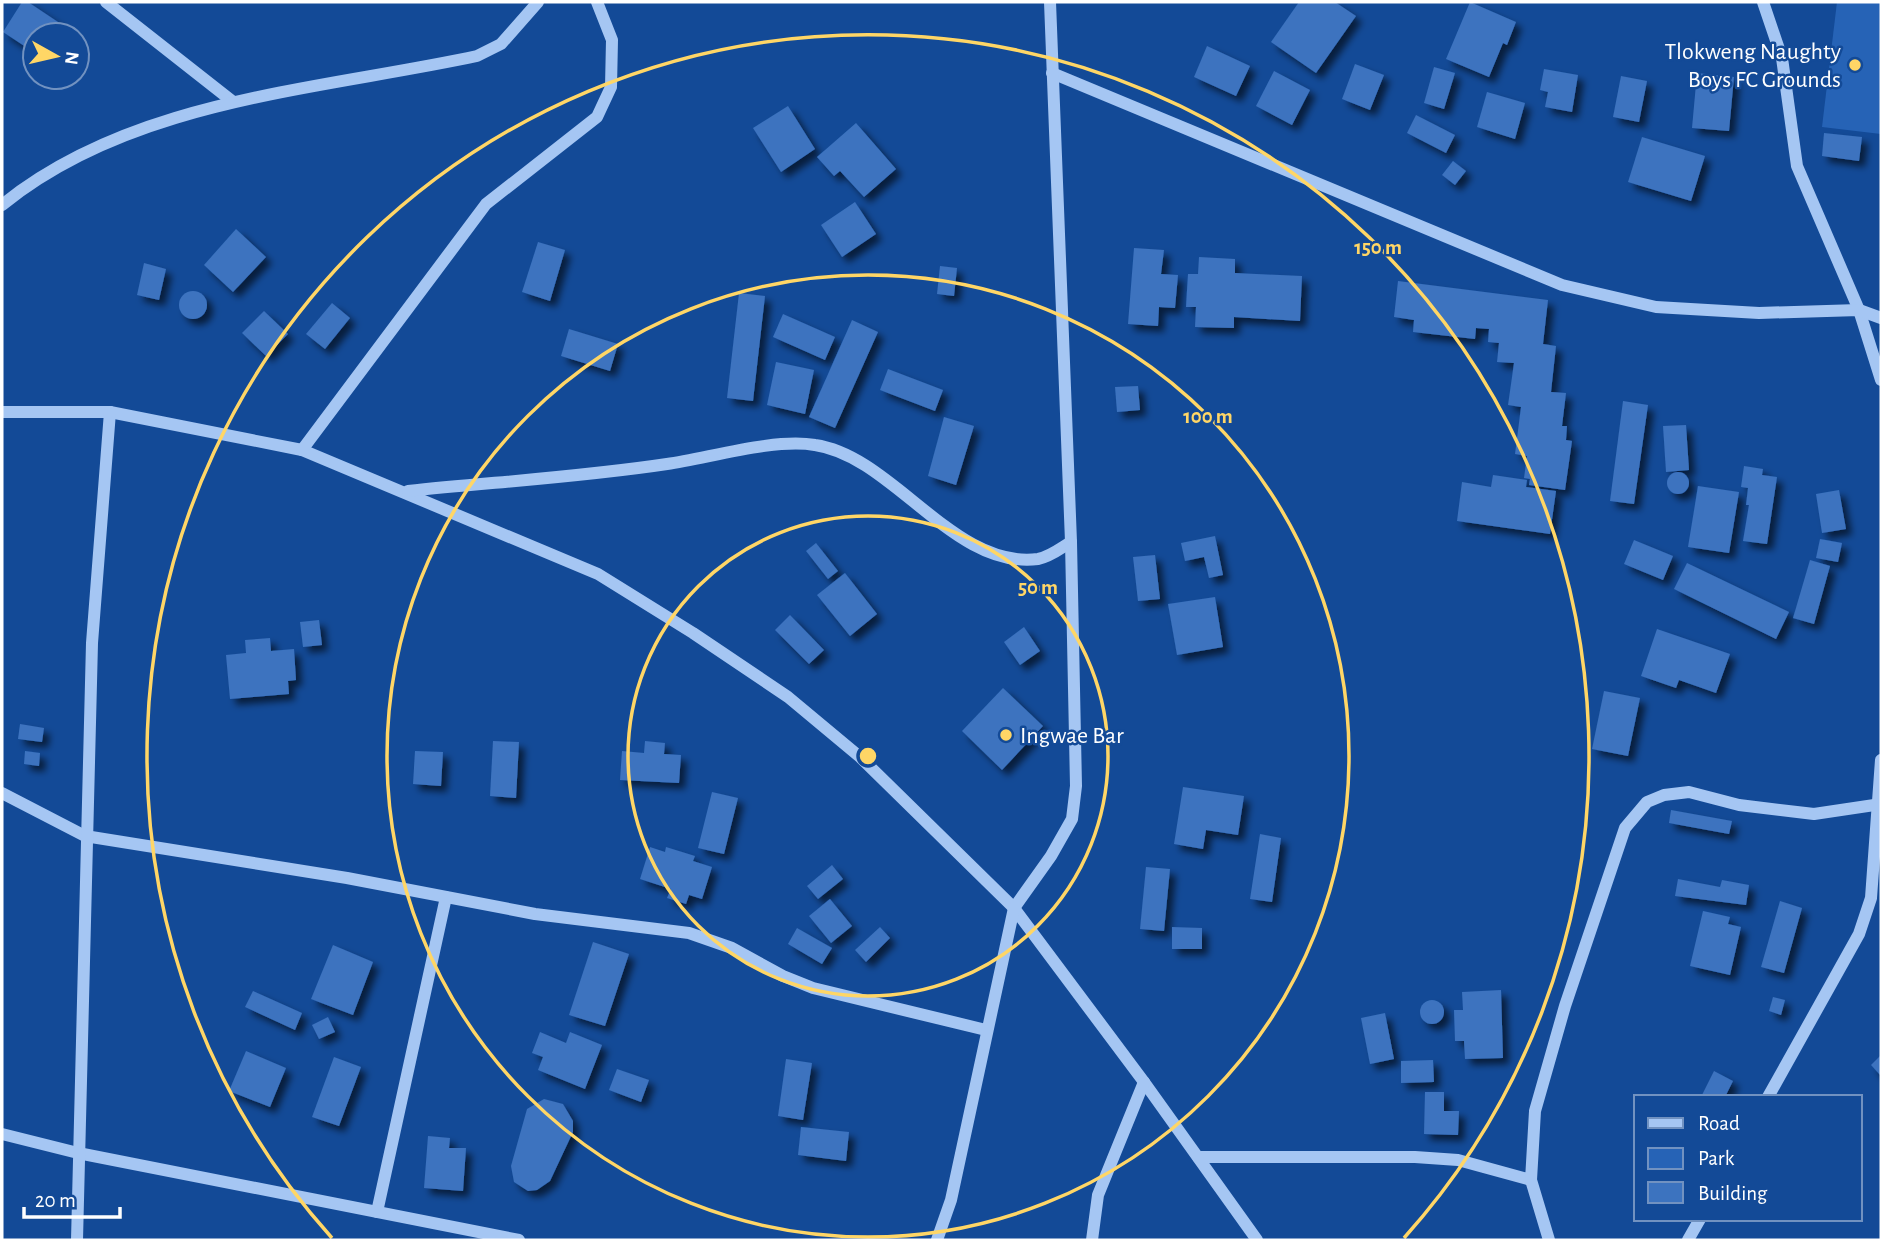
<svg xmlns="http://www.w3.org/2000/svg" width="1883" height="1242" font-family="'Alegreya Sans',sans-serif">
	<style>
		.green { fill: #2663b6 }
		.building { fill: #3c73bf; filter: url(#shadow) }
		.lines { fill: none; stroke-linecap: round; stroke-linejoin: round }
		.minor { stroke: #a5c6f3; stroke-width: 12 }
		.ring { fill: none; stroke: #ffd666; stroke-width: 3.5 }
		.poi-dot { fill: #ffd666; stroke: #134a97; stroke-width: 2.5 }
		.labels { text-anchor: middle; stroke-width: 5; stroke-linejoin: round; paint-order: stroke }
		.poi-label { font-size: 24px; fill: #fff; stroke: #134a97; text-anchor: end }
		.centre { fill: #ffd666; stroke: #134a97; stroke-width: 3.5 }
		.ring-label { font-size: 21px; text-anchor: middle; font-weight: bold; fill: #ffd666; stroke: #134a97; stroke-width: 5; stroke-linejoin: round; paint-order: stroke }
	</style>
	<defs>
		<filter id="shadow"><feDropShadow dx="6" dy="6" stdDeviation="3.5" flood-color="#0009"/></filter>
	</defs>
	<rect width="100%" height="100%" fill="#134a97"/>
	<polygon class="green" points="1837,2 1881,2 1881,134 1822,127"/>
	<g class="building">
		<polygon points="22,2 28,2 61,24 54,35 35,35 35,53 3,32"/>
		<polygon points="1299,2 1335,2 1356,16 1316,73 1271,42"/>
		<polygon points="1470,2 1516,22 1507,45 1503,43 1489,77 1446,59"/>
		<polygon points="1207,46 1250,66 1236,96 1194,77"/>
		<polygon points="1355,64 1384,75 1370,110 1342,99"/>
		<polygon points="1434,67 1455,73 1444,109 1424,103"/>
		<polygon points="1544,69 1578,75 1572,112 1545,107 1548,92 1540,90"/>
		<polygon points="1274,71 1310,90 1292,125 1256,106"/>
		<polygon points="1697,73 1734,77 1729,131 1692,128"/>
		<polygon points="1621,76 1647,81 1639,122 1613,117"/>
		<polygon points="1487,92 1525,103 1515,139 1477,127"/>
		<polygon points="788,106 815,149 781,172 753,128"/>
		<polygon points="1416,115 1455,135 1446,153 1407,133"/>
		<polygon points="856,123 896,169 864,197 840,171 834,176 817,157"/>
		<polygon points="1824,133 1862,137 1859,161 1822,156"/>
		<polygon points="1642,137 1705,156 1691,201 1628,182"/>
		<polygon points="1453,161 1466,171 1455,185 1442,175"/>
		<polygon points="855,202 876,234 842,257 821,225"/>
		<polygon points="236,229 266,257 233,292 204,265"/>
		<polygon points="538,242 565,250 550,301 522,292"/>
		<polygon points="1134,248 1164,250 1161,274 1178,275 1175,308 1159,307 1158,326 1128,324"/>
		<polygon points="1199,257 1235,259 1235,273 1302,276 1300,321 1234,317 1234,328 1195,327 1196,307 1186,307 1188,274 1198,274"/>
		<polygon points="144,263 166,269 159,300 137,295"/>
		<polygon points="940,266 957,268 954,296 937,294"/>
		<polygon points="1398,281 1548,300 1543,344 1556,346 1551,392 1566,393 1562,426 1567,426 1566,440 1572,441 1565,490 1529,485 1530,479 1524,478 1527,456 1515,454 1521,407 1508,405 1514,363 1497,362 1499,343 1488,342 1489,329 1476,328 1475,339 1413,332 1414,320 1394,317"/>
		<circle cx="193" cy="305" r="14"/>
		<polygon points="739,293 765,296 753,401 727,398"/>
		<polygon points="332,303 350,318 325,349 306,334"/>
		<polygon points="264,311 288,334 266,356 242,333"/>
		<polygon points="783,314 835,337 825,360 773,337"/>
		<polygon points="852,320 878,332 835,428 809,417"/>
		<polygon points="569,329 618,344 610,371 561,356"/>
		<polygon points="776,362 814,370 805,414 767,405"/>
		<polygon points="888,369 943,390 935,411 880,390"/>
		<polygon points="1138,386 1140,410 1117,412 1115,387"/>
		<polygon points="1623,401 1648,405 1634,504 1610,501"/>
		<polygon points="944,417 974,426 956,485 928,476"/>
		<polygon points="1686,425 1689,470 1666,472 1663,426"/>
		<polygon points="1744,466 1763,469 1762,475 1777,477 1767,544 1743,541 1749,505 1746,505 1748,488 1741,487"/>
		<circle cx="1678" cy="483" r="11"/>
		<polygon points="1493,475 1527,480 1526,487 1556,491 1550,534 1457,521 1462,482 1491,487"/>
		<polygon points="1698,486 1739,492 1729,553 1688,547"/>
		<polygon points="1839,490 1846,529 1822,533 1816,494"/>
		<polygon points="1215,536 1223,575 1209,578 1204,557 1185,561 1181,543"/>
		<polygon points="1820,539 1842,543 1838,562 1816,558"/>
		<polygon points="1634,540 1673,556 1663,580 1624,564"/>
		<polygon points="816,543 838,571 828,579 806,551"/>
		<polygon points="1155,555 1160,599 1138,601 1133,557"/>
		<polygon points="1810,560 1830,566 1814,624 1793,618"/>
		<polygon points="1687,563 1789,612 1776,639 1674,589"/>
		<polygon points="845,573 877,614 850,636 817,595"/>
		<polygon points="1215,597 1223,647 1177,655 1168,604"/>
		<polygon points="790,615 824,650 809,664 775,630"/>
		<polygon points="319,620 322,645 303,647 300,622"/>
		<polygon points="1024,627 1040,651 1020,665 1004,642"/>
		<polygon points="1657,629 1730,654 1716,693 1679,680 1676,688 1641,676"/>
		<polygon points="270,638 271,651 294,649 296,680 288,681 289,694 230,699 226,655 246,653 245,640"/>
		<polygon points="1003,688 1043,726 1002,770 962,731"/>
		<polygon points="1604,691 1640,698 1628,756 1592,749"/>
		<polygon points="20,724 44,728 42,742 18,739"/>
		<polygon points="493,741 519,742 516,798 490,796"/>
		<polygon points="645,741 665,743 664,754 681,755 679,783 620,780 622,751 644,753"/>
		<polygon points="25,751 40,753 39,766 24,764"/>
		<polygon points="415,751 443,752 441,786 413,784"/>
		<polygon points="1183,787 1244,796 1238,835 1206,830 1203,849 1174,844"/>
		<polygon points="712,792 738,798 724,854 698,848"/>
		<polygon points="1671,810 1732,821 1729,834 1669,823"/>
		<polygon points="1260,834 1281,838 1272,902 1250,899"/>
		<polygon points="650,847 665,852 666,847 695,856 693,861 712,867 702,899 689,895 686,904 667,898 671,889 640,879"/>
		<polygon points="832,865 843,879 818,899 807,886"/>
		<polygon points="1146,867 1170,869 1164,931 1140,929"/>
		<polygon points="1678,879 1720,887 1722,880 1749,885 1746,905 1675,896"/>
		<polygon points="830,899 852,926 831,943 809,916"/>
		<polygon points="1780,901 1802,908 1784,973 1761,967"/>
		<polygon points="1703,911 1730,917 1728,924 1741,927 1730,975 1690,966"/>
		<polygon points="880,927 890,938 866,962 855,950"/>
		<polygon points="1172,927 1202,928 1202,949 1172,949"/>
		<polygon points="797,928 832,948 822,964 788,944"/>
		<polygon points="593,942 629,954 605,1026 569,1015"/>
		<polygon points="333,945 373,962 353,1015 311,999"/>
		<polygon points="1501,990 1503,1058 1465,1059 1464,1041 1455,1041 1454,1010 1463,1010 1462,992"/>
		<polygon points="253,991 302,1013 295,1030 245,1007"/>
		<polygon points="1773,997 1785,1000 1781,1015 1769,1011"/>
		<circle cx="1432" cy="1012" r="12"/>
		<polygon points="1385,1013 1394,1059 1370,1064 1361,1018"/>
		<polygon points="328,1017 335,1032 319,1039 312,1025"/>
		<polygon points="540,1032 566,1043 570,1032 602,1045 585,1089 538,1070 543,1057 532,1053"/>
		<polygon points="246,1051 286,1068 270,1107 229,1091"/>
		<polygon points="1881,1055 1881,1076 1871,1065"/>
		<polygon points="334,1057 361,1067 339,1126 312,1117"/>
		<polygon points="786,1059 812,1063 803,1120 778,1116"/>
		<polygon points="1433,1060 1434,1082 1401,1083 1401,1061"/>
		<polygon points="617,1069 649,1080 641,1102 609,1090"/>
		<polygon points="1714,1071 1733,1081 1725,1097 1701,1097"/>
		<polygon points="1425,1092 1444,1092 1444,1111 1459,1111 1458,1135 1424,1134"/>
		<polygon points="544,1099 563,1104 573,1121 573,1132 550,1181 537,1190 528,1191 514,1182 511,1166 527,1109"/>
		<polygon points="801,1127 849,1132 846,1161 798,1155"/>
		<polygon points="428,1136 450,1138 449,1148 466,1148 463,1191 424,1188"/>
	</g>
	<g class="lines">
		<g class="minor">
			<polyline points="106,2 232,101"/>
			<polyline points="1763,2 1782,58 1797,166 1859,310 1881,380"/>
			<polyline points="1052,73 1562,285 1656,307 1759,313 1859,310 1881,318"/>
			<path d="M2,205C132,99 319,90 477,56L501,44L538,2"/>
			<polyline points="2,412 110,412 302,450 598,574 693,633 788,697 860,757 1014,908 1144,1082 1257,1240"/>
			<polyline points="302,450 486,204 597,117 611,87 612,40 597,2"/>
			<path d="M408,491C494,482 581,477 667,464C709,458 774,438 815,445C893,456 954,570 1038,559C1050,557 1061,548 1071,542"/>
			<polyline points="2,793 85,836 347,878 535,914 689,933 732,948 783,976 813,988 986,1030"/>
			<polyline points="1768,1097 1859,934 1871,898 1881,760"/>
			<polyline points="2,1134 78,1153 519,1240"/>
			<polyline points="1198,1157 1415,1157 1458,1160 1531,1180"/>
			<polyline points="377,1212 446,897"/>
			<polyline points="77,1240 92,643 110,412"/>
			<polyline points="937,1240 951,1200 1014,908 1051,856 1072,819 1076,786 1071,542 1050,2"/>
			<polyline points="1092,1240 1098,1195 1144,1082"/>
			<polyline points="1549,1240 1531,1180 1535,1111 1565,1006 1625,828 1647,802 1664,795 1689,792 1739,805 1814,814 1881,804"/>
			<polyline points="1688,1240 1700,1219"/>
		</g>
	</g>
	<g class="ring">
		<circle cx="868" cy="756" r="240"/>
		<circle cx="868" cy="756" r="481"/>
		<path d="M332 1238A721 721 0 1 1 1404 1238"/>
	</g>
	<g class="poi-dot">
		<circle cx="1855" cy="65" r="7"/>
		<circle cx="1006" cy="735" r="7"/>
	</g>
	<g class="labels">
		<g class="poi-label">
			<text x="1841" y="59">Tlokweng Naughty<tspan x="1841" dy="28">Boys FC Grounds</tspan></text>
			<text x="1020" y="743" text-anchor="start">Ingwae Bar</text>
		</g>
	</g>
	<circle cx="868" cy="756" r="10" class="centre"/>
	<g class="ring-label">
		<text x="1378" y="254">150 m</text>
		<text x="1208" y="423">100 m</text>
		<text x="1038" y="594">50 m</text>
	</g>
	<rect width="1883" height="1242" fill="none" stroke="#ffffff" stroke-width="7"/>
	<rect x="1634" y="1095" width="228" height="126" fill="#134a97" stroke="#7192c1" stroke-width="2"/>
	<rect x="1648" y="1118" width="35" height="10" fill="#a5c6f3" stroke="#7192c1" stroke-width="2"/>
	<text x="1698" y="1130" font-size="21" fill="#ffffff">Road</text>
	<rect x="1648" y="1148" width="35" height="21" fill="#2663b6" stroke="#7192c1" stroke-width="2"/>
	<text x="1698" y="1165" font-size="21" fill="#ffffff">Park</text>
	<rect x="1648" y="1182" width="35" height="21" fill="#3c73bf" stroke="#7192c1" stroke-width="2"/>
	<text x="1698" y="1200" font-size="21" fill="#ffffff">Building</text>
	<g transform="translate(56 56) rotate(98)"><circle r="33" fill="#134a97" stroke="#7192c1" stroke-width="2"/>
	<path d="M0-5L12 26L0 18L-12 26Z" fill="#ffd666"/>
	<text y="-10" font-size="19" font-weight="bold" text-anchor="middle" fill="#ffffff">N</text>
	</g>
	<path d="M24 1207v10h96v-10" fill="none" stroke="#ffffff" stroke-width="3.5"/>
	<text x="35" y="1207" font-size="21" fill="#ffffff" stroke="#134a97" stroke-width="5" paint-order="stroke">20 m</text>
</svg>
